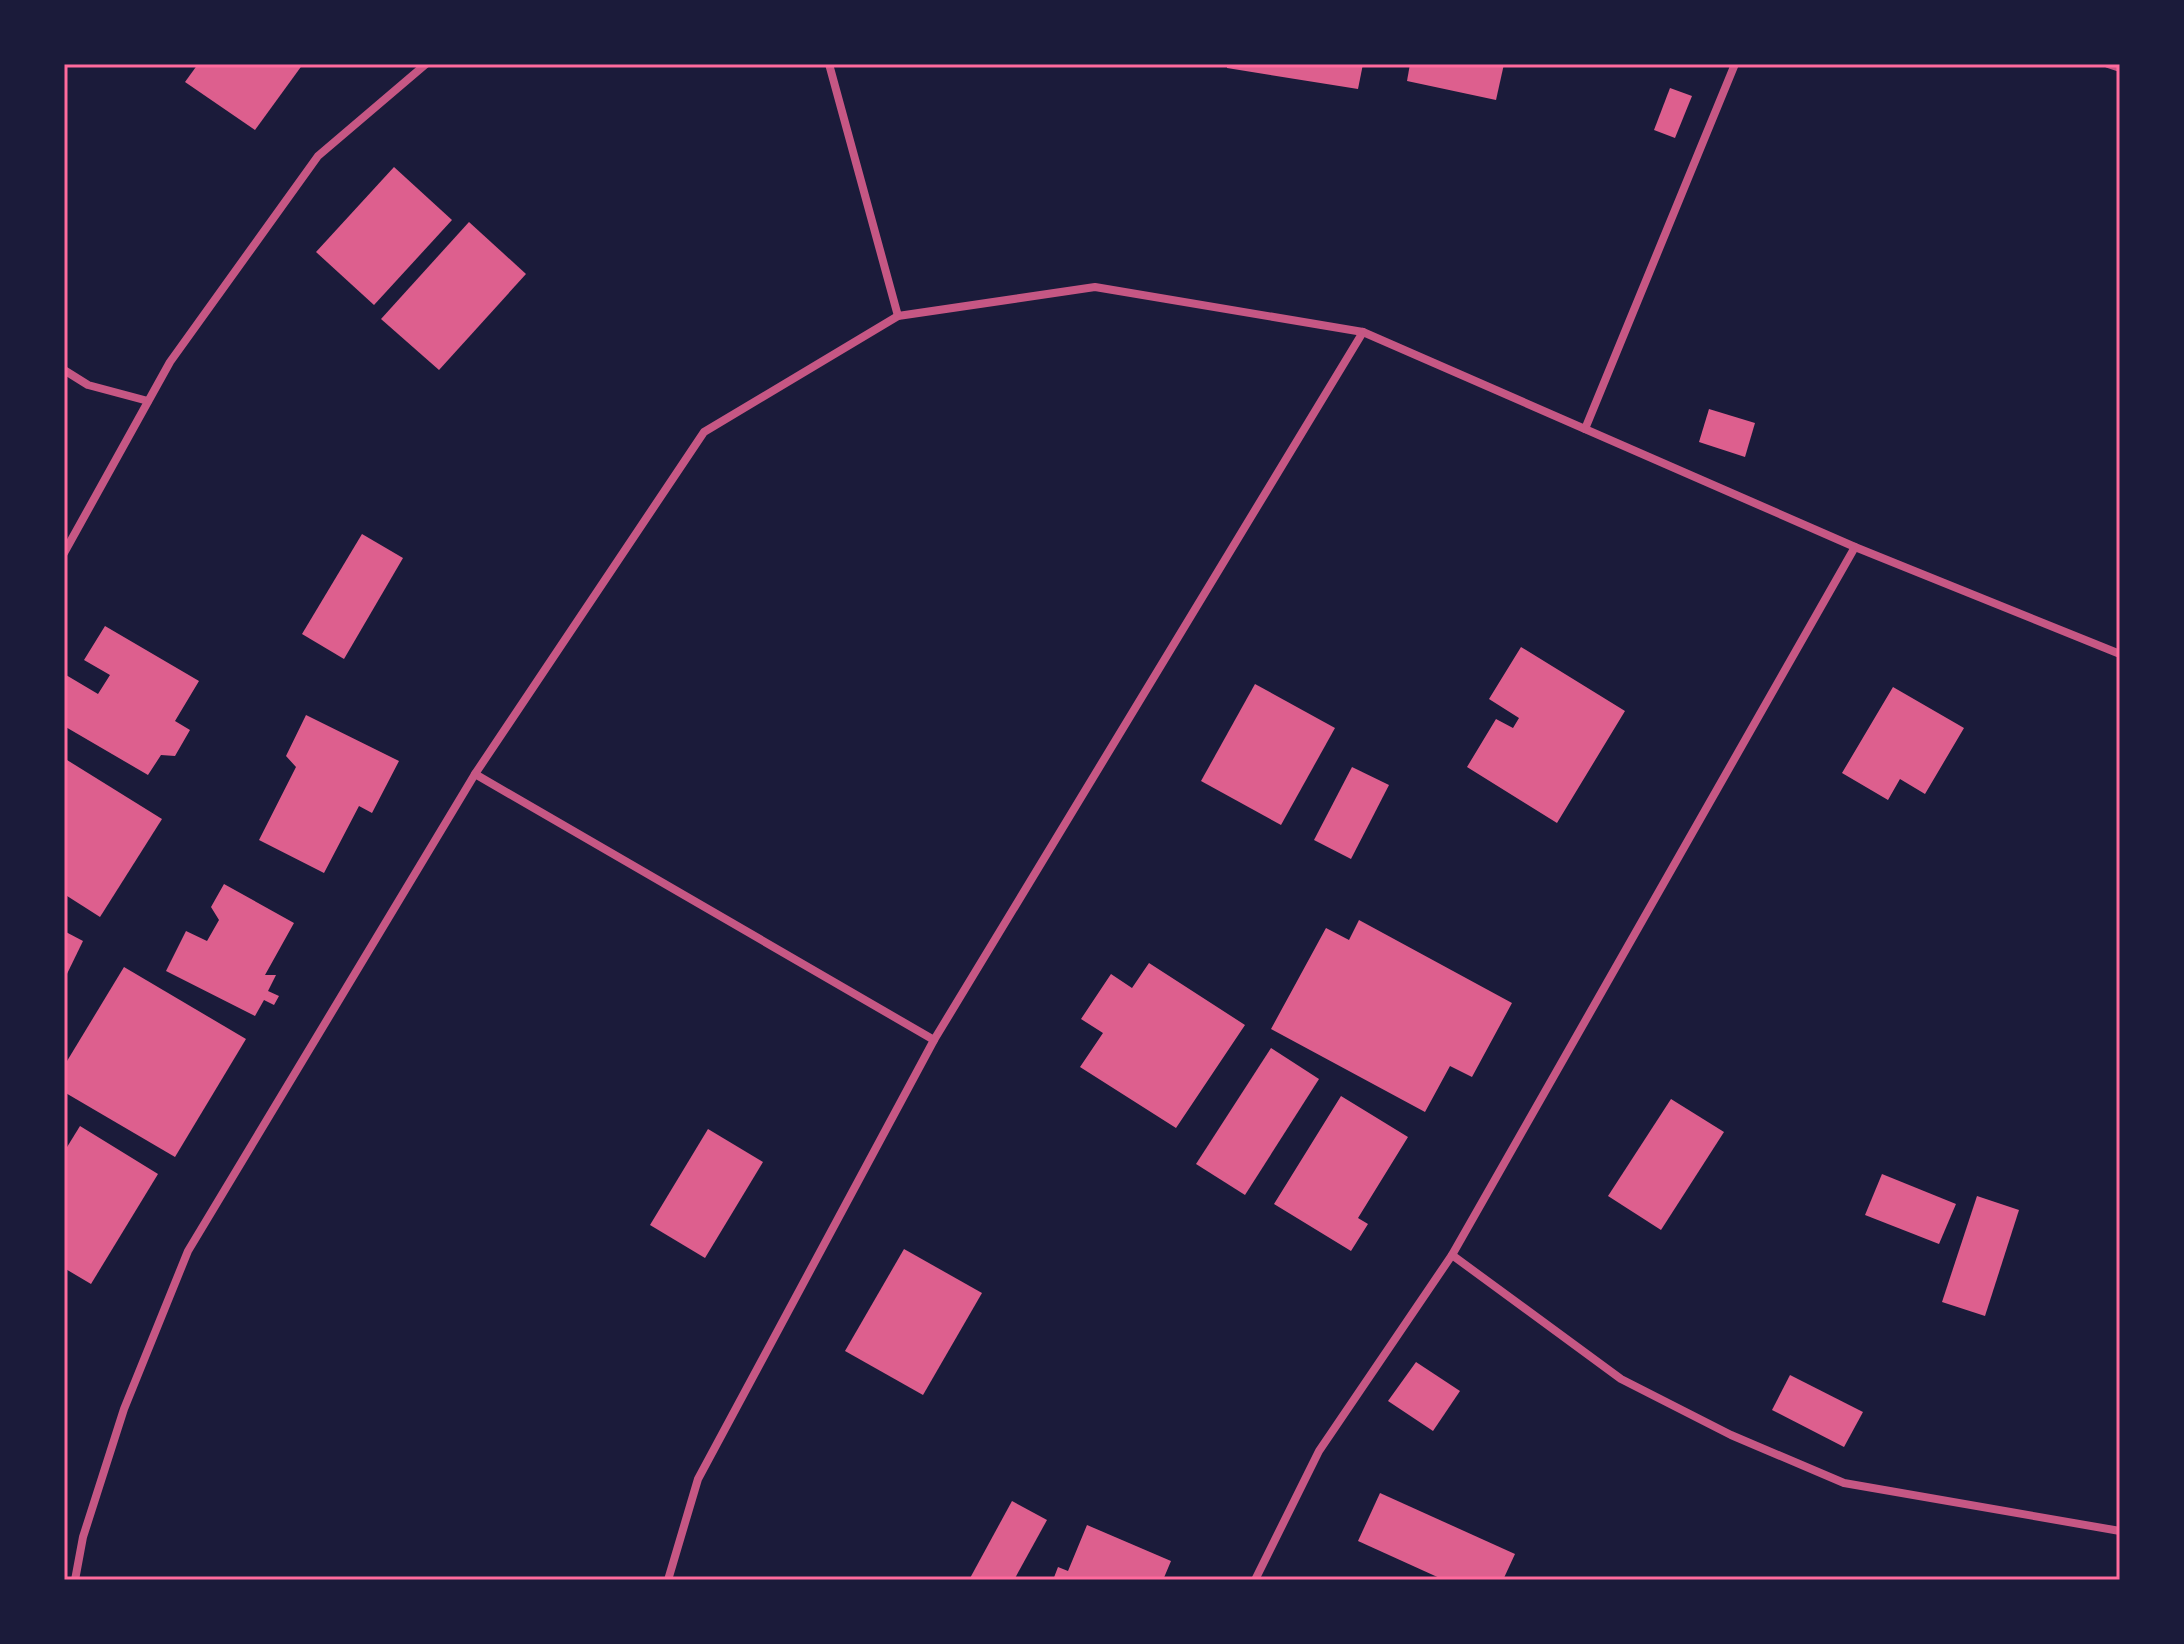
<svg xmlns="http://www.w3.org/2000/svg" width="2184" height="1644" font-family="Commissioner,sans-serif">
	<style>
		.building { fill: #dd5f8e }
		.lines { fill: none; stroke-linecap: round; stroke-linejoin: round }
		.minor { stroke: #c65784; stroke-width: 8 }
		.neatline { fill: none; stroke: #ff6b9d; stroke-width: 3 }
	</style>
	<rect width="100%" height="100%" fill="#1b1b3a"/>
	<g class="building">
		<polygon points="198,64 303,64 255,130 185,82"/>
		<polygon points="1227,64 1363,64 1358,89 1227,68"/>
		<polygon points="1410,64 1504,64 1496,100 1407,81"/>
		<polygon points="1670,88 1692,96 1675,138 1654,130"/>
		<polygon points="394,167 452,220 374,305 316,252"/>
		<polygon points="469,222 526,274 439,370 381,319"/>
		<polygon points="1709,409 1755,423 1745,457 1699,442"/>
		<polygon points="362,534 403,558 344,659 302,634"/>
		<polygon points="105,626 199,681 175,721 190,730 175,756 161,755 148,775 64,726 66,675 98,694 110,675 84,660"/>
		<polygon points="1521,647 1625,711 1557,823 1467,767 1496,719 1513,728 1519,718 1489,699"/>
		<polygon points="1255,684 1335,728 1281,825 1201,781"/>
		<polygon points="1893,687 1964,728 1925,794 1900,779 1888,800 1842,773"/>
		<polygon points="306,715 399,761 372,813 359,806 324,873 259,840 296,767 286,756"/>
		<polygon points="67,760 162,819 100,917 64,894 64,764"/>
		<polygon points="1352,767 1389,785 1351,859 1314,840"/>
		<polygon points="224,884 294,923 265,975 276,975 268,991 279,996 274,1005 264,1000 255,1016 166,971 186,931 207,941 219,920 211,907"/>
		<polygon points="1359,920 1512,1003 1472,1077 1450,1066 1425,1112 1271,1029 1326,928 1349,940"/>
		<polygon points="64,931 83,941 64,980"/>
		<polygon points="1149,963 1245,1025 1176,1128 1080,1067 1103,1033 1081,1019 1111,974 1132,988"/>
		<polygon points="124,967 246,1039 175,1157 64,1092 64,1066"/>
		<polygon points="1271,1048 1319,1079 1245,1195 1196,1164"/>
		<polygon points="1341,1096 1408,1137 1358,1218 1368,1224 1351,1251 1274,1204"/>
		<polygon points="1671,1099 1724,1132 1661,1230 1608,1196"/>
		<polygon points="80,1126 158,1174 91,1284 64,1268 64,1152"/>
		<polygon points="708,1129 763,1162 705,1258 650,1225"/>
		<polygon points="1882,1174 1956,1204 1939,1244 1865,1215"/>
		<polygon points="1977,1196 2019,1210 1985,1316 1942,1302"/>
		<polygon points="904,1249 982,1293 923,1395 845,1351"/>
		<polygon points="1416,1362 1460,1391 1433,1431 1388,1401"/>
		<polygon points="1790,1375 1863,1412 1844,1447 1772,1410"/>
		<polygon points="1380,1493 1515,1554 1503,1580 1444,1580 1358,1541"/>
		<polygon points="1012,1501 1047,1520 1014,1580 969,1580"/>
		<polygon points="1087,1525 1171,1561 1163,1580 1053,1580 1058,1567 1068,1571"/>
	</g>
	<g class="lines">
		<g class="minor">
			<polyline points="829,64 898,316"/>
			<polyline points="2108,64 2120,68"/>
			<polyline points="64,370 88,385 148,401"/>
			<polyline points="1585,429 1735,64"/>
			<polyline points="64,553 170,362 318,156 426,64"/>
			<polyline points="475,774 934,1040"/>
			<polyline points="1452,1255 1621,1379 1731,1435 1844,1483 2120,1531"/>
			<polyline points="75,1580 83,1537 124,1409 188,1251 475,774 704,432 898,316 1095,287 1363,332 1855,547 2120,654"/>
			<polyline points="668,1580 698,1479 934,1040 1363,332"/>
			<polyline points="1255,1580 1319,1451 1452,1255 1855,547"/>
		</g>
	</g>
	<rect width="2184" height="1644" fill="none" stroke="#1b1b3a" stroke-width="132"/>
	<rect x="66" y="66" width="2052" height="1512" class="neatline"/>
</svg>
